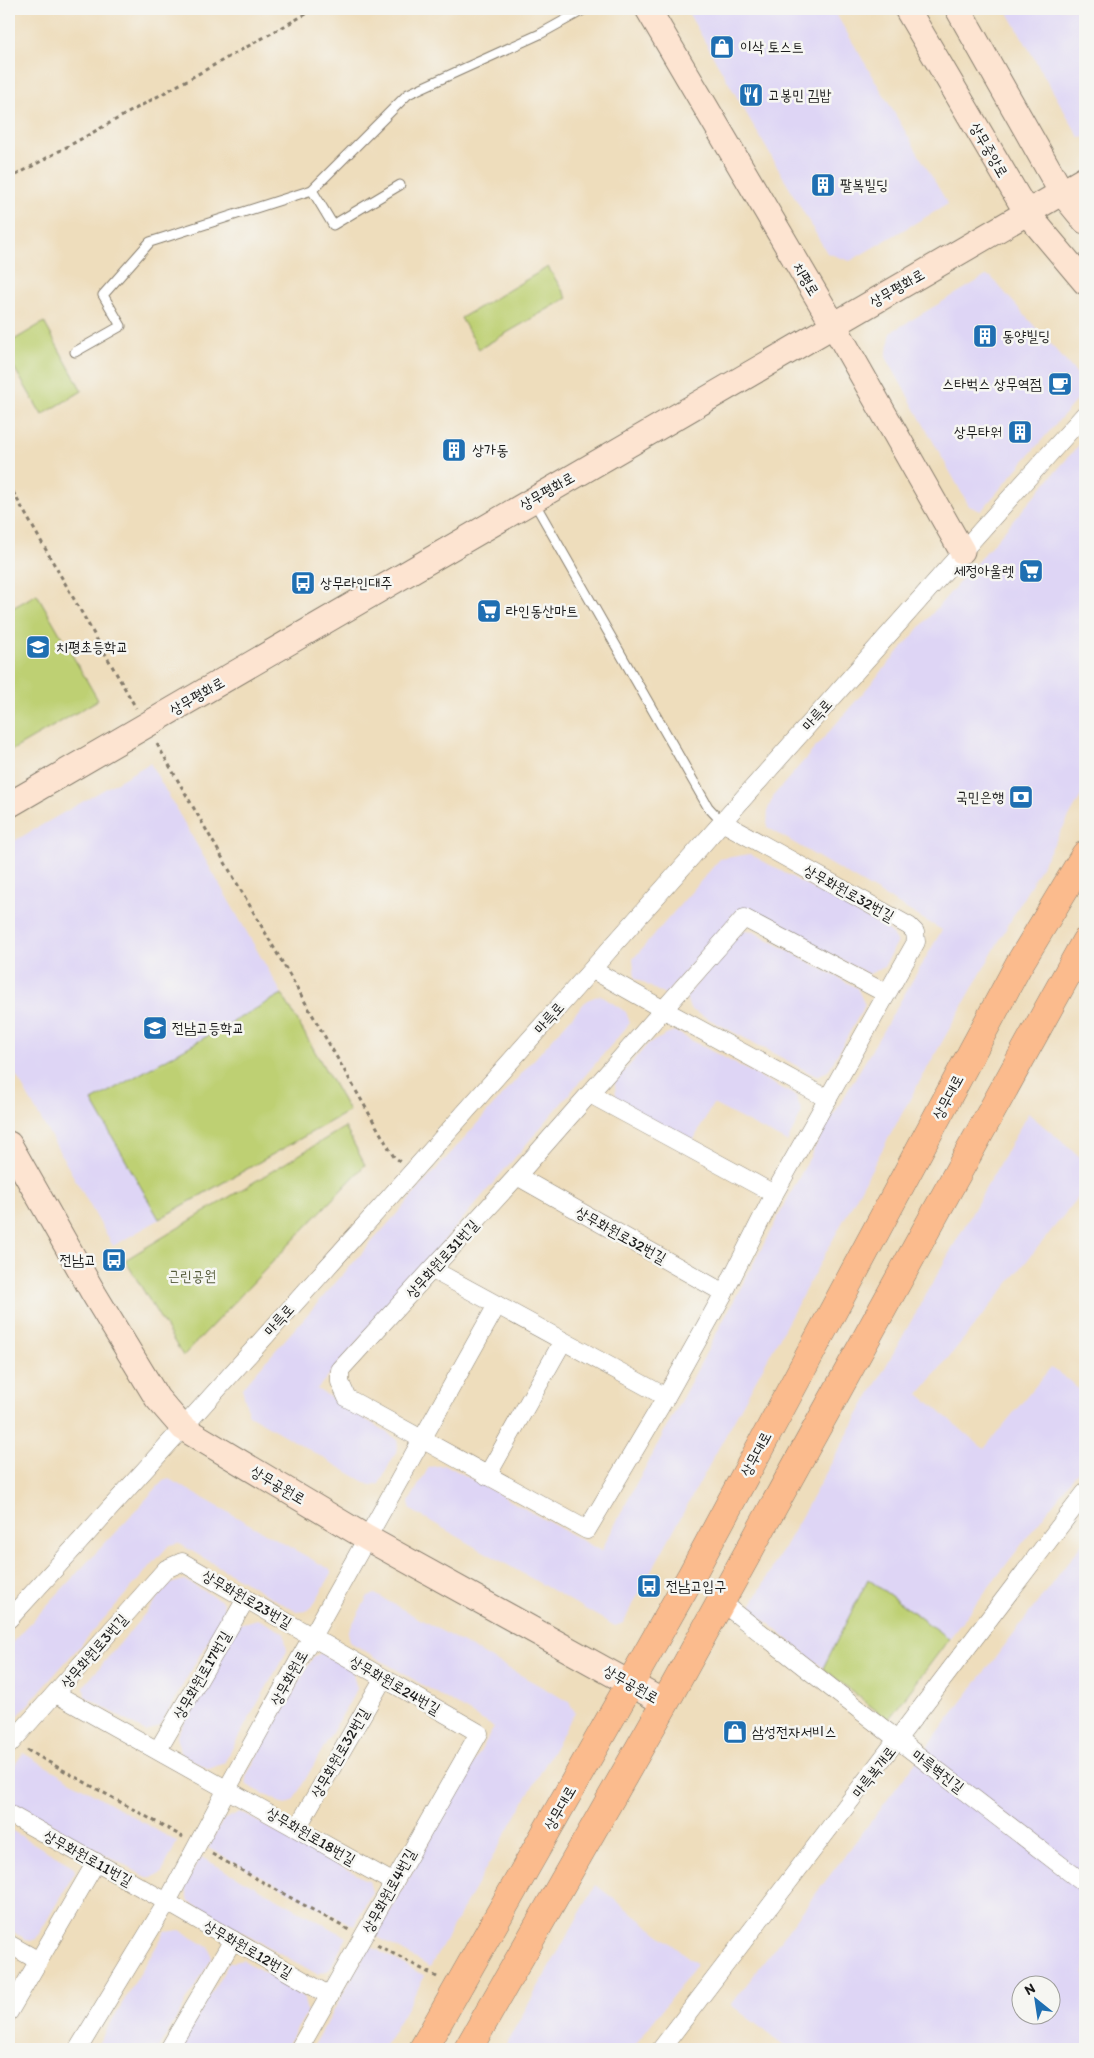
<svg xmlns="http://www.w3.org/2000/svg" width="1094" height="2058" font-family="Itim,'Poor Story',sans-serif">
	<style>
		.built { fill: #ded5f5; fill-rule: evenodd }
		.green { fill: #bed073; stroke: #6d7648 }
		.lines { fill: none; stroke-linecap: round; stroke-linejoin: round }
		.lane-casing { stroke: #857c6c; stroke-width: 11 }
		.street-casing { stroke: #857c6c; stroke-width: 19 }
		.secondary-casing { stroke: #857c6c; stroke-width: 27 }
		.primary-casing { stroke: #857c6c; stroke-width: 29 }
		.path { stroke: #857c6c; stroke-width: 3; stroke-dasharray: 4 4; stroke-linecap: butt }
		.lane { stroke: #fff; stroke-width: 9 }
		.street { stroke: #fff; stroke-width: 18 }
		.secondary { stroke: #fde4d1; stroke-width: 25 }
		.primary { stroke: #fbbb8d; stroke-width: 28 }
		.labels { text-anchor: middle; stroke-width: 5; stroke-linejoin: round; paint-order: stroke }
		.poi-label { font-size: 15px; fill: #1c1c1c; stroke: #f6f6f2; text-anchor: start }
		.street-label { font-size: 15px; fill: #1c1c1c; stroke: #f6f6f2 }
		.park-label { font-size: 15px; fill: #555b3a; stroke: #f6f6f2 }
	</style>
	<rect width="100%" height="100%" fill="#f6f6f2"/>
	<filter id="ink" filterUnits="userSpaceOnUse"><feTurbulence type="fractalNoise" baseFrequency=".02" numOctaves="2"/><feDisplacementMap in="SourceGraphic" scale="10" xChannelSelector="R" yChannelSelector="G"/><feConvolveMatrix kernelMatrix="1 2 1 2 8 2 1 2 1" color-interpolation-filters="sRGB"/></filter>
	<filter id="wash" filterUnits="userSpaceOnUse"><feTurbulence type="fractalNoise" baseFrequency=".0096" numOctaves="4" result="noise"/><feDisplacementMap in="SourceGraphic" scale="20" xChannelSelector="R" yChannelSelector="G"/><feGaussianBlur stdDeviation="1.12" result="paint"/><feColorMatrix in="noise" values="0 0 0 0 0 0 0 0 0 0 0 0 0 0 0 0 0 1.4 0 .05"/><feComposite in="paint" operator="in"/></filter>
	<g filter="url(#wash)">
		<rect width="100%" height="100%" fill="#eeddbc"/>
		<g class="built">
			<polygon points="686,9 833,9 948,204 850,261 827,253"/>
			<polygon points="1006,9 1085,9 1085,138 1079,137"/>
			<polygon points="986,276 991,277 1085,383 1085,390 981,511 969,506 886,357 891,332"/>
			<polygon points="1085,438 1085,789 916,1088 648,1577 623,1623 615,1626 411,1510 409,1502 429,1467 446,1465 601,1551 820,1138 942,930 767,827 768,809 774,795"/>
			<polygon points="150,763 349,1111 113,1246 9,1063 9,844"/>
			<polygon points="750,854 890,931 897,942 884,967 869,974 746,910 735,913 665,995 635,978 633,959 720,859"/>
			<polygon points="745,931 754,932 857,988 865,1005 828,1071 816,1076 690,1009 686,997 737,936"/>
			<polygon points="600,995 626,1012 630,1023 317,1389 397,1439 398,1448 379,1484 372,1486 249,1415 242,1388 587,1000"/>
			<polygon points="674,1031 796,1096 802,1112 787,1142 713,1104 693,1141 616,1101 615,1082 648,1044"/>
			<polygon points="1028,1113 1079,1156 1085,1165 1085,1189 919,1394 984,1449 1051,1367 1085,1393 1085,1462 949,1639 868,1579 823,1668 750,1608"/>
			<polygon points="169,1479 329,1569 332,1573 312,1607 306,1611 297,1612 178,1543 169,1545 9,1726 9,1646 163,1481"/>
			<path d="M1085,1540V2049H789L731,2005ZM1022,1986H1052V2016H1022Z"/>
			<polygon points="184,1580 222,1601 225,1611 160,1725 146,1732 85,1696 84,1686 170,1584"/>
			<polygon points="375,1594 569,1702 575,1712 430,1967 376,1936 494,1727 350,1642 348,1632 368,1596"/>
			<polygon points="258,1619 284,1633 287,1651 224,1763 209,1769 180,1753 177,1735 239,1624"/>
			<polygon points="321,1653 352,1671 357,1689 293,1801 285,1805 247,1785 246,1776 313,1657"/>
			<polygon points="23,1753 177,1842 161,1874 148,1878 9,1801 9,1773"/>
			<polygon points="240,1812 369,1881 372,1892 354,1926 208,1848 223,1820"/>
			<polygon points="9,1829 74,1867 75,1872 36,1939 30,1941 9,1930"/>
			<polygon points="201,1857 347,1937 329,1970 317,1974 189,1902 185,1885"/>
			<polygon points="596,1885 697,1964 632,2049 503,2049"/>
			<polygon points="180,1930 210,1948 212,1958 158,2049 95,2049 165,1932"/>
			<polygon points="370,1946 425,1976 383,2049 312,2049"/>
			<polygon points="243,1960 303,1996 307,2012 285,2049 179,2049 229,1963"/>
		</g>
		<g class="green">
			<polygon points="548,267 567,298 479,349 461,318"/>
			<polygon points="44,322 82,391 42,415 9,359 9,343"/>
			<polygon points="37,594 98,700 9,752 9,610"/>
			<polygon points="282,994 349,1111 159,1219 92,1101"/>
			<polygon points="345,1127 365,1165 183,1356 125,1260"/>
			<polygon points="868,1579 949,1639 888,1720 823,1668"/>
		</g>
	</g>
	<g filter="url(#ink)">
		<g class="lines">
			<defs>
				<g id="lane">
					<polyline points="312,190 333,225 400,185"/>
					<polyline points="75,352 121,326 103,295 150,242 312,190 408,94 540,34 585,9"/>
					<polyline points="534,502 708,807 722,822"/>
				</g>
				<g id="street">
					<polyline points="722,822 909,926 915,932 916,942 774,1194 724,1293 666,1397 587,1530 347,1398 340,1382 340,1370 517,1176 744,918 887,994"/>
					<polyline points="593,970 664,1010 828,1099"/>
					<polyline points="590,1094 774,1194"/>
					<polyline points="517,1176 724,1293"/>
					<polyline points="433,1270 666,1397"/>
					<polyline points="487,1476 563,1341"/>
					<polyline points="720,1601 898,1740 1085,1884"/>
					<path d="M9,1619C373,1222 726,815 1085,414"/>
					<polyline points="56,1694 394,1883"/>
					<polyline points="9,1745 166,1569 182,1562 479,1733 299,2049"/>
					<polyline points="158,1750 246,1599"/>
					<polyline points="9,1814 167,1902 330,1996"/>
					<polyline points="297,1828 383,1679"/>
					<polyline points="9,1944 37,1960"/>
					<polyline points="9,2012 96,1862"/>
					<polyline points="78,2049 167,1902 227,1789 497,1305"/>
					<polyline points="169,2049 233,1940"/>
					<polyline points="661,2049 1085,1493"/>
				</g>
				<g id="secondary">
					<polyline points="648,9 833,324 962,551"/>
					<polyline points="907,9 1027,213 1085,282"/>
					<polyline points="958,9 1062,193 1085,221"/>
					<polyline points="9,805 1085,179"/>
					<polyline points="9,1144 94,1294 157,1398 183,1428 367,1538 665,1703"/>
				</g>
				<g id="primary">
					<polyline points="423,2049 690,1578 1018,966 1085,855"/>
					<polyline points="468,2049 665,1703 1085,942"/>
				</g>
			</defs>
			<use href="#lane" class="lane-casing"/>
			<use href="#street" class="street-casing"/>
			<use href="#secondary" class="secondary-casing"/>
			<use href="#primary" class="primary-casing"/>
			<g class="path">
				<polyline points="9,179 315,9"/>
				<polyline points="9,485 136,708"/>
				<polyline points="157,744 394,1157 400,1161"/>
				<polyline points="27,1750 183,1837"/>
				<polyline points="212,1854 349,1930"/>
				<polyline points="377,1945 439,1978"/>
			</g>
			<use href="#lane" class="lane"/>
			<use href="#street" class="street"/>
			<use href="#secondary" class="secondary"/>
			<use href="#primary" class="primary"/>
		</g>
	</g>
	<defs>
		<symbol id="shop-square" viewBox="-11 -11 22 22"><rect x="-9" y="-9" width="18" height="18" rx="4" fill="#1f6fb2" stroke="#f6f6f2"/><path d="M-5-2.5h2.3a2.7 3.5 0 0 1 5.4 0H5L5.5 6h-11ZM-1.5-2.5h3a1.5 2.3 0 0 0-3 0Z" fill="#fff"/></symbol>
		<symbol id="restaurant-square" viewBox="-11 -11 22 22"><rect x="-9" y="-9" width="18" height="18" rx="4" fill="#1f6fb2" stroke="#f6f6f2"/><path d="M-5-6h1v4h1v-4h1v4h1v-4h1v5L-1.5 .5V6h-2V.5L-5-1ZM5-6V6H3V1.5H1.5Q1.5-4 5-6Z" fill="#fff"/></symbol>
		<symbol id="building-square" viewBox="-11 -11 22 22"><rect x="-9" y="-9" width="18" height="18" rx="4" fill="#1f6fb2" stroke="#f6f6f2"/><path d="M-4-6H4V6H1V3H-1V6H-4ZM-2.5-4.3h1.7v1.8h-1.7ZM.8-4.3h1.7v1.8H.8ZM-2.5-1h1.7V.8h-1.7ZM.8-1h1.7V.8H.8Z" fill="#fff"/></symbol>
		<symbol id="cafe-square" viewBox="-11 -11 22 22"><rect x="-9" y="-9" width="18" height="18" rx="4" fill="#1f6fb2" stroke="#f6f6f2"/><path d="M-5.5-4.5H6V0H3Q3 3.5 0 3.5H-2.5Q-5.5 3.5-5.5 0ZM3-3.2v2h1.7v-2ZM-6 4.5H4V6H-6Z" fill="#fff"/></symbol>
		<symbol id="supermarket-square" viewBox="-11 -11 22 22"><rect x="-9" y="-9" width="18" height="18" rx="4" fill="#1f6fb2" stroke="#f6f6f2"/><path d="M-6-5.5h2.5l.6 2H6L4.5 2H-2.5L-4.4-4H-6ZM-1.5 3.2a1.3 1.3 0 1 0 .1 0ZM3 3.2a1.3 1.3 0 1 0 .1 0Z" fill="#fff"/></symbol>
		<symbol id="bus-square" viewBox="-11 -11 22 22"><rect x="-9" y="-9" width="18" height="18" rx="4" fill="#1f6fb2" stroke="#f6f6f2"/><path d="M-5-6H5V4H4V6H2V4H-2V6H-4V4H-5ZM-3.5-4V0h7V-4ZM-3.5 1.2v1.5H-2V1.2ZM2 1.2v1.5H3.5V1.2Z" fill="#fff"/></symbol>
		<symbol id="school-square" viewBox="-11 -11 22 22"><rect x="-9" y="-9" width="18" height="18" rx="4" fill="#1f6fb2" stroke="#f6f6f2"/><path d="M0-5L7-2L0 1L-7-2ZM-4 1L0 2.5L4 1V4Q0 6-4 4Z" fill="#fff"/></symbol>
		<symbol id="bank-square" viewBox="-11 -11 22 22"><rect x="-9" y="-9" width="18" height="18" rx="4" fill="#1f6fb2" stroke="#f6f6f2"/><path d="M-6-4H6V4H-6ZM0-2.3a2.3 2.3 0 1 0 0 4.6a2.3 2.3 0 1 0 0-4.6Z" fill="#fff"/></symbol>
	</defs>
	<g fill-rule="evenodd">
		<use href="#shop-square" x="708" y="33" width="28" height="28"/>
		<use href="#restaurant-square" x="737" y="81" width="28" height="28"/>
		<use href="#building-square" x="809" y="171" width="28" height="28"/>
		<use href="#building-square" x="971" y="322" width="28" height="28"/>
		<use href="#cafe-square" x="1046" y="370" width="28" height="28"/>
		<use href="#building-square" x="1006" y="418" width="28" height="28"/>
		<use href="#building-square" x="440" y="436" width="28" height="28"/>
		<use href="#supermarket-square" x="1017" y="557" width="28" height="28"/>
		<use href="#bus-square" x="289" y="569" width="28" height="28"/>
		<use href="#supermarket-square" x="475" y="597" width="28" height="28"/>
		<use href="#school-square" x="24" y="633" width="28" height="28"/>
		<use href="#bank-square" x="1007" y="783" width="28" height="28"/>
		<use href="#school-square" x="141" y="1014" width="28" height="28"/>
		<use href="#bus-square" x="100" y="1246" width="28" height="28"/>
		<use href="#bus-square" x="635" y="1572" width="28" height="28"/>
		<use href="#shop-square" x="721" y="1718" width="28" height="28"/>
	</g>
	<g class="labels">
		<g class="poi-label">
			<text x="740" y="52">이삭 토스트</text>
			<text x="768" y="100">고봉민 김밥</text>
			<text x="840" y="190">팔복빌딩</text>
			<text x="1002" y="341">동양빌딩</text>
			<text x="1042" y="389" text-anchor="end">스타벅스 상무역점</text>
			<text x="1002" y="437" text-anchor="end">상무타워</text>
			<text x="472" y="455">상가동</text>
			<text x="1014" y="576" text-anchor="end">세정아울렛</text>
			<text x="320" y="588">상무라인대주</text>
			<text x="506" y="616">라인동산마트</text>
			<text x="56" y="652">치평초등학교</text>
			<text x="1004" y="802" text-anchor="end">국민은행</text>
			<text x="172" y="1033">전남고등학교</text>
			<text x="96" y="1265" text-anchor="end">전남고</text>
			<text x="666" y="1591">전남고입구</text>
			<text x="752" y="1737">삼성전자서비스</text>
		</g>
		<g class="street-label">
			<text transform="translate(989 150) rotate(60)" y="5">상무중앙로</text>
			<text transform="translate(806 279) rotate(59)" y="5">치평로</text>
			<text transform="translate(897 288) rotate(-30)" y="5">상무평화로</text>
			<text transform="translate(547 491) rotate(-30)" y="5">상무평화로</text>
			<text transform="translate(197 696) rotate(-30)" y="5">상무평화로</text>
			<text transform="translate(817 715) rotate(-48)" y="5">마륵로</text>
			<text transform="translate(849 893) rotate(29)" y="5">상무화원로32번길</text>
			<text transform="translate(549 1018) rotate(-48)" y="5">마륵로</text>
			<text transform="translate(948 1097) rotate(-62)" y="5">상무대로</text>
			<text transform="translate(621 1235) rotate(29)" y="5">상무화원로32번길</text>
			<text transform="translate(442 1259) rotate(-48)" y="5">상무화원로31번길</text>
			<text transform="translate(279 1320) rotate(-48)" y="5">마륵로</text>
			<text transform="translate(756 1454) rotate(-62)" y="5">상무대로</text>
			<text transform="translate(278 1485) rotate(31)" y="5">상무공원로</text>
			<text transform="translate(247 1599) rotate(30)" y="5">상무화원로23번길</text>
			<text transform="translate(94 1651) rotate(-49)" y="5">상무화원로3번길</text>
			<text transform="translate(202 1675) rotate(-60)" y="5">상무화원로17번길</text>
			<text transform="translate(289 1678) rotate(-61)" y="5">상무화원로</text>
			<text transform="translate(631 1684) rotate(30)" y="5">상무공원로</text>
			<text transform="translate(395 1685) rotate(30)" y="5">상무화원로24번길</text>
			<text transform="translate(340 1753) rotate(-60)" y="5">상무화원로32번길</text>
			<text transform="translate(938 1771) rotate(37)" y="5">마륵벽진길</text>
			<text transform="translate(874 1772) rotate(-52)" y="5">마륵복개로</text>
			<text transform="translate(560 1808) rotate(-60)" y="5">상무대로</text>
			<text transform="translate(311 1836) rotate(30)" y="5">상무화원로18번길</text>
			<text transform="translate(88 1858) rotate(29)" y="5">상무화원로11번길</text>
			<text transform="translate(389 1891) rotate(-61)" y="5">상무화원로4번길</text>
			<text transform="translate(248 1949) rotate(30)" y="5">상무화원로12번길</text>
		</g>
		<g class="park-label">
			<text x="192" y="1281">근린공원</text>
		</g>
	</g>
	<rect width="1094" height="2058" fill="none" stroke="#f6f6f2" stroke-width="30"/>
	<g transform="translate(1036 2000) rotate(330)"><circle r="24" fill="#f6f6f2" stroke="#9f9f9c"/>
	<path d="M0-4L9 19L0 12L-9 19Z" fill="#1f6fb2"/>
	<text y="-8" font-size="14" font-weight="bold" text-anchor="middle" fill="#1c1c1c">N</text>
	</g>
</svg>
